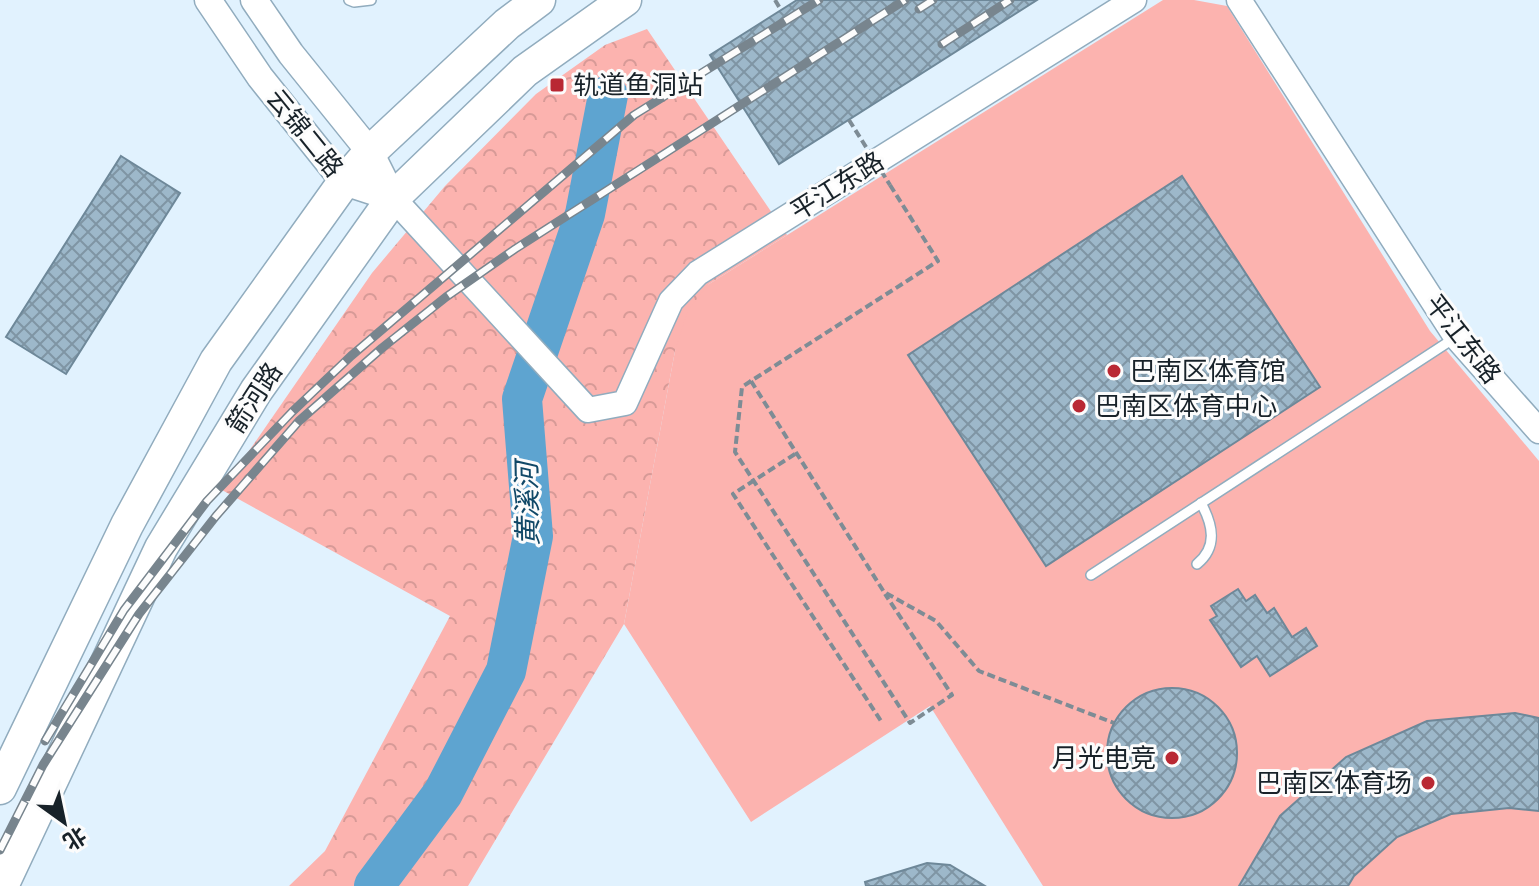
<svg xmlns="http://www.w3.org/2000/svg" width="1539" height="886" font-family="'Work Sans','Noto Sans SC',sans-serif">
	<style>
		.forest { fill: url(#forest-crowns) }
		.pitch { fill: #fcb3af }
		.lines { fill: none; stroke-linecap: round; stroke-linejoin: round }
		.river { stroke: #5ea4d0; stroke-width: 40 }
		.building { fill: url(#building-cross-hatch); stroke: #6e8899; stroke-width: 2 }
		.service-casing { stroke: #91acbe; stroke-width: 12 }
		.tertiary-casing { stroke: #91acbe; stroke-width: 27 }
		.secondary-casing { stroke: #91acbe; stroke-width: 29 }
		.trunk-casing { stroke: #91acbe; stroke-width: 35 }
		.path { stroke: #7e8c95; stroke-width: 4; stroke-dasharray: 8 4; stroke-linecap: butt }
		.service { stroke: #fff; stroke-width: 9 }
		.tertiary { stroke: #fff; stroke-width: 24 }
		.secondary { stroke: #fff; stroke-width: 26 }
		.trunk { stroke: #fff; stroke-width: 32 }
		.rail-casing { stroke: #78858e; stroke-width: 9 }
		.rail { stroke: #fcfcfc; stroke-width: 6; stroke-dasharray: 18; stroke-linecap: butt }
		.path-bridge { stroke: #7e8c95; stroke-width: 4; stroke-dasharray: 8 4; stroke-linecap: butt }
		.poi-dot { fill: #b92833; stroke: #fcfcfc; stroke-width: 3 }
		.labels { text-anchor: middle; stroke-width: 6; stroke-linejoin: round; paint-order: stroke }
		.poi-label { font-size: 26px; fill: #182229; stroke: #fcfcfc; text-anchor: start }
		.street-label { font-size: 26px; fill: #182229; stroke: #fcfcfc }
		.water-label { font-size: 28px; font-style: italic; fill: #104867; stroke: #fcfcfc }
	</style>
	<defs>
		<pattern id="forest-crowns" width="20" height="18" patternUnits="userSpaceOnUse" patternTransform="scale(2)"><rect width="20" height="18" fill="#fcb3af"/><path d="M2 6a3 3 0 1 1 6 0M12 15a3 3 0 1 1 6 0" fill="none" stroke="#d79a97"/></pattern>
		<pattern id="building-cross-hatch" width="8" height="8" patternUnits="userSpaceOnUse" patternTransform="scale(2)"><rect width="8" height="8" fill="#9db8ca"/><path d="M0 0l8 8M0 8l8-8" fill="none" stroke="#7f95a4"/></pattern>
	</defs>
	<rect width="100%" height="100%" fill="#e1f2fe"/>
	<polygon class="forest" points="647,29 787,235 709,284 675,351 624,624 468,886 289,886 325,851 450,616 222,490 372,273 445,186 536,94 605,45"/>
	<polygon class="pitch" points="1163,0 1194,0 1227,6 1430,331 1539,461 1539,886 1043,886 930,706 751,822 624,624 675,351 688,310 709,284"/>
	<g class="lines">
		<polyline class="river" points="374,886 443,793 506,671 533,536 522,399 585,214 608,95"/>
	</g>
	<g class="building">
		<polygon points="797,0 1037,0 779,164 710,55"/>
		<polygon points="121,156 180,193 66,374 6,337"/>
		<polygon points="1182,176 1320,387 1046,566 908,355"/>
		<polygon points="1238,589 1246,601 1255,595 1267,613 1274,608 1292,637 1306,628 1317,646 1270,676 1257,656 1241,667 1210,620 1217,616 1211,606"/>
		<circle cx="1172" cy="753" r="65"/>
		<polygon points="1515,713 1539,718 1539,811 1509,808 1451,814 1397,837 1354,876 1348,886 1239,886 1280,816 1346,757 1427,721"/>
		<polygon points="927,863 950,865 985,886 866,886 865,882"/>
	</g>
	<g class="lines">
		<defs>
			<g id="service">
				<polyline points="349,0 354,2 371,0"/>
				<path d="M1197,564C1218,547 1213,525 1201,503"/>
				<polyline points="1091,575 1453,339"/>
			</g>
			<g id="tertiary">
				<polyline points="1239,0 1456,337 1539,431"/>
				<polyline points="393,198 588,410 625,403 671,301 698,273 1134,0"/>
			</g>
			<g id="secondary">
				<polyline points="208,0 260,77 344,182 393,198"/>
				<polyline points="254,0 291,54 370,152 393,198"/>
			</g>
			<g id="trunk">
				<polyline points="0,788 127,525 216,361 344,182 370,152 507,24 539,0"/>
				<polyline points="2,886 161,548 256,391 393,198 525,71 625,0"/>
			</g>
		</defs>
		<use href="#service" class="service-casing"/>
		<use href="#tertiary" class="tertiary-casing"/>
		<use href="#secondary" class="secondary-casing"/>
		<use href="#trunk" class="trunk-casing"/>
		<g class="path">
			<polyline points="775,0 781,10"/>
			<polyline points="890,185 938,261 751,381 884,592 936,621 979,671 1114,723"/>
			<polyline points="751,381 742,387 735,452 910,723 952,695 885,594"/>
			<polyline points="795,454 733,494 881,721"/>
		</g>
		<use href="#service" class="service"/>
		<use href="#tertiary" class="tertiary"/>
		<use href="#secondary" class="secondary"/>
		<use href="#trunk" class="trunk"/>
		<defs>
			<g id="rail">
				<polyline points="919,9 933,0"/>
				<polyline points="942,44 1010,0"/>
				<polyline points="45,741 124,610 207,501 292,412 351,356 634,115 819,0"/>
				<polyline points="0,850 43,765 139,614 216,516 299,421 382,348 446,297 515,249 905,0"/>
			</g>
		</defs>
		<use href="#rail" class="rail-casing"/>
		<use href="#rail" class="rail"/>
		<polyline class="path-bridge" points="849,120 890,185"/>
	</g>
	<g class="poi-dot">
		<rect x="549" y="77" width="16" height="16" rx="4"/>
		<circle cx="1114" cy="371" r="8"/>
		<circle cx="1079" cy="406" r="8"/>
		<circle cx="1172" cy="758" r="8"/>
		<circle cx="1428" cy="783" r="8"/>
	</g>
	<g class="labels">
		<g class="poi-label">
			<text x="573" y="94">轨道鱼洞站</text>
			<text x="1130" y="380">巴南区体育馆</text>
			<text x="1095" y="415">巴南区体育中心</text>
			<text x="1156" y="767" text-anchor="end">月光电竞</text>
			<text x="1412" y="792" text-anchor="end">巴南区体育场</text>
		</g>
		<g class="street-label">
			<text transform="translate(305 133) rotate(51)" y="9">云锦二路</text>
			<text transform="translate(837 186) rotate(-32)" y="9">平江东路</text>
			<text transform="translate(1463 339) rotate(52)" y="9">平江东路</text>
			<text transform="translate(254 398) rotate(-57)" y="9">箭河路</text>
		</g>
		<g class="water-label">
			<text transform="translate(527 504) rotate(-91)" y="10">黄溪河</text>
		</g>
	</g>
	<g transform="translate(64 822) rotate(147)" stroke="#fcfcfc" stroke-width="6" paint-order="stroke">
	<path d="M0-6L14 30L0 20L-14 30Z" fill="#182229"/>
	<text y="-12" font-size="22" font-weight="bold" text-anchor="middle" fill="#182229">北</text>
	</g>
</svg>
